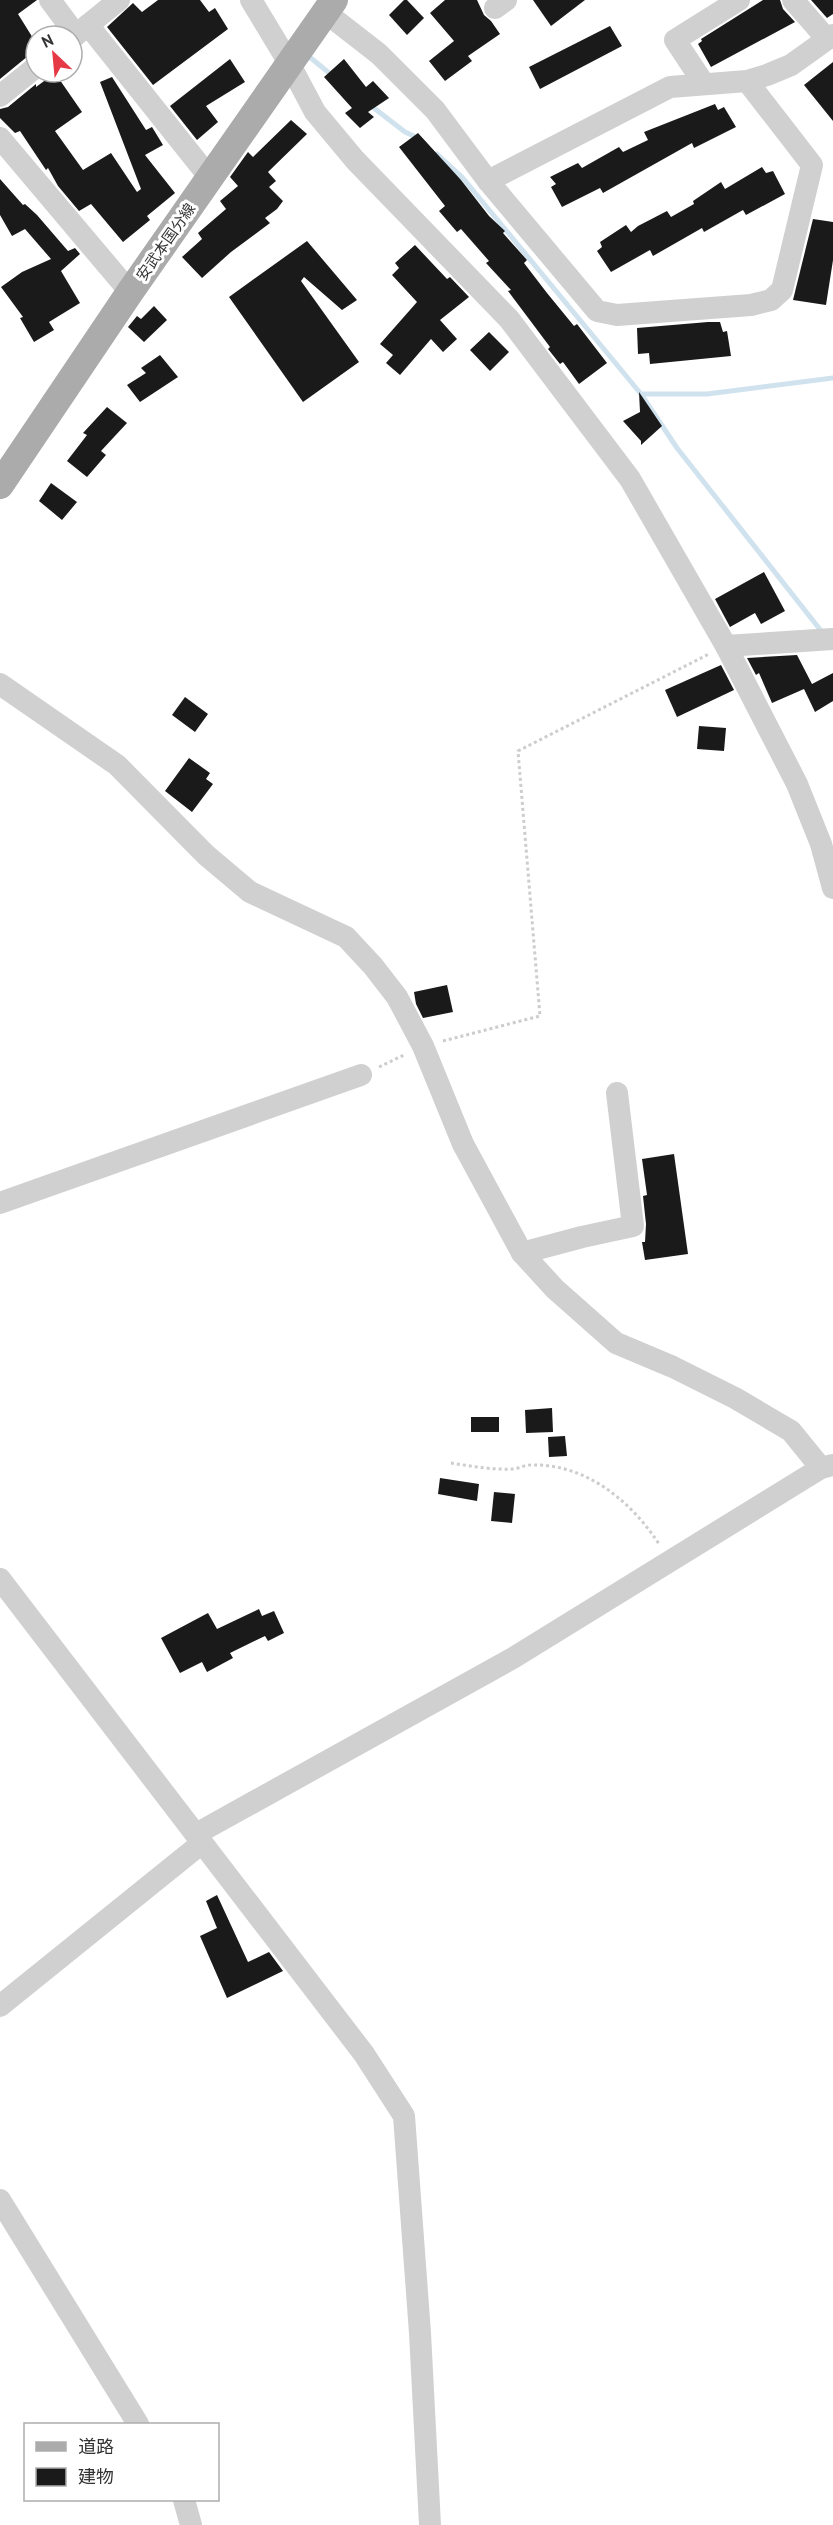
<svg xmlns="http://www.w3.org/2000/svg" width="833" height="2525" font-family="'PT Sans','Noto Sans JP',sans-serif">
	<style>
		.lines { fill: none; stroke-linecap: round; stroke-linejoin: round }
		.stream { stroke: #cfe2ee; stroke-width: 5 }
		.building { fill: #1a1a1a }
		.path { stroke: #cdcdcd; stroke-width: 3; stroke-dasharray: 3 3; stroke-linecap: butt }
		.minor { stroke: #d0d0d0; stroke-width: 22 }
		.major { stroke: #ababab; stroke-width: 28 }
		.labels { text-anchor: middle; stroke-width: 6; stroke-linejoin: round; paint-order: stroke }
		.street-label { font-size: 15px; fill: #333; stroke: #fff }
	</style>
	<rect width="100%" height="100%" fill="#fff"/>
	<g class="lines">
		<g class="stream">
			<polyline points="306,54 334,77"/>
			<polyline points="370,105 405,132 418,138"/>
			<polyline points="437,154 462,177 641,394 677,448 822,632"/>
			<polyline points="641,394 707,394 833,378"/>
		</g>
	</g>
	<g class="building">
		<polygon points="0,0 37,0 18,14 36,43 36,54 28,56 0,79"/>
		<polygon points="158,0 200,0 209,12 215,8 228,29 153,85 107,27 133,3 142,12"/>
		<polygon points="404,0 407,0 424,18 407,35 389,15"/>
		<polygon points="445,0 477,0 484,15 491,21 500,34 468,56 472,61 445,81 429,61 454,41 430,13"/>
		<polygon points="533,0 585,0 551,26"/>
		<polygon points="763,0 780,0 783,9 795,22 711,67 698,44 702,41 701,39"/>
		<polygon points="811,0 833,0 833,14 827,18"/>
		<polygon points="610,26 622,46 540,89 529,67"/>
		<polygon points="230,59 245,82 206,106 218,122 197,140 170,106"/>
		<polygon points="344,59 366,87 373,81 389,98 368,112 374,117 360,128 345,113 352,108 324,77"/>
		<polygon points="833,62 833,121 804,85"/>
		<polygon points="55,73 82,112 55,131 83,170 111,153 137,192 141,189 100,82 112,77 146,130 152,127 163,145 145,155 175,193 147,216 150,220 123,242 91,204 79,211 58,186 48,168 46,170 20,131 15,133 0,118 0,109 8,107 36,84 36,87"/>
		<polygon points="715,104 718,110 724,107 736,127 694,148 692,143 603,193 600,188 562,207 551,187 556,184 550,177 578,163 582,168 619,147 623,152 648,140 644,132"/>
		<polygon points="291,120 307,134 268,172 276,181 269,187 283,201 277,209 265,218 270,223 231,252 202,278 182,257 202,239 198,233 226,209 220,201 238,186 230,177 248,152 253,157"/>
		<polygon points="418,133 461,180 489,216 505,231 503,233 527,260 524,263 547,293 574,326 577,324 607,363 579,384 563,362 560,364 548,349 550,347 508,291 511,290 486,263 489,261 461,229 457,232 439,211 445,206 399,147"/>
		<polygon points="762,167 766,173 773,171 785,194 746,215 743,210 704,232 702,228 653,256 650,250 611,272 597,251 602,247 600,242 626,225 631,232 638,226 667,211 671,217 694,204 693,201 721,182 725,189"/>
		<polygon points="0,179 23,205 25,204 37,215 68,251 75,248 80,254 61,271 80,303 49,322 54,330 34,342 20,318 23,317 1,287 22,272 51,259 25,229 12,236 0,215"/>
		<polygon points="813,219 833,222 833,260 826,305 793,300"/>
		<polygon points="307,241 357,300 342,310 304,277 301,281 359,362 303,402 229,297"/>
		<polygon points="415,245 447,279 450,277 469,297 440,320 457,339 443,352 431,339 400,375 386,363 393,355 380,344 417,302 392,275 399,268 395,263"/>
		<polygon points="154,306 167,320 144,342 128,327 137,316 141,319"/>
		<polygon points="708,322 720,322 723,332 727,331 731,356 650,364 649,353 638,354 637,328"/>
		<polygon points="489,332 509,352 490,371 470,350"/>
		<polygon points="160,355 178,377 140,402 127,385 146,373 141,368"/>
		<polygon points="639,392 662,426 641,445 641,441 623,421 640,412"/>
		<polygon points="107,407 127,423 101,451 106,455 87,477 67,461 87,435 83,433"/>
		<polygon points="51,483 77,502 62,520 39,501"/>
		<polygon points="764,572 785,611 761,624 755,613 730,627 715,599"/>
		<polygon points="797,655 812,684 833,673 833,701 815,712 804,689 772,703 759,673 756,675 747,658"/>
		<polygon points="721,665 734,690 677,717 665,690"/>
		<polygon points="185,697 208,714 195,732 172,715"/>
		<polygon points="699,726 726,728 724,751 697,749"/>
		<polygon points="189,758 210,773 206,779 213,784 192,812 165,791"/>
		<polygon points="447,985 453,1012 423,1018 416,1004 414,992"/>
		<polygon points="674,1154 688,1254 645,1260 642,1242 645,1242 646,1224 643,1196 647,1195 642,1159"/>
		<polygon points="552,1408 553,1432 526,1433 525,1410"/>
		<rect x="471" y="1417" width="28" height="15"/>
		<polygon points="565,1436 567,1456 549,1457 548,1437"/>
		<polygon points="440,1478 479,1484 477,1501 438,1494"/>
		<polygon points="494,1492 515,1494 512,1523 491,1521"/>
		<polygon points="259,1609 262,1616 274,1611 284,1633 268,1641 265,1636 230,1653 233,1658 207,1672 202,1662 180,1673 161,1638 208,1613 217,1629"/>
		<polygon points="217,1895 248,1962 269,1952 283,1971 227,1998 200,1936 217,1928 206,1901"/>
	</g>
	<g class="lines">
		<g class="path">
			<polyline points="443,1041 540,1016 518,751 709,654"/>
			<polyline points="379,1067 406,1054"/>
			<path d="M451,1463C470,1466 492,1470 512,1469C518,1469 524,1465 530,1465C585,1463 630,1500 659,1544"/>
		</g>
		<g class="minor">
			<polyline points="50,0 76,35"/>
			<polyline points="251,0 289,63 315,112 355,160 509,319 630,479 726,646 797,784 821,844 833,888"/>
			<polyline points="793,0 827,39"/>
			<polyline points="495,8 506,0"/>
			<polyline points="325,12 379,54 435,110 488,181 597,311 617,315 751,305 771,300 782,290 812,165 747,81"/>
			<polyline points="88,25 210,178"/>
			<polyline points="72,38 119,0"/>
			<polyline points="704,84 675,40 739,0"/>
			<polyline points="0,96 36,67"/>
			<polyline points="0,138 130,292"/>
			<polyline points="488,181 670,87 747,81 767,75 791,65 833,35"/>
			<polyline points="726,646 833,639"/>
			<polyline points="0,684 117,765 206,855 250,892 346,937 373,966 397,997 423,1046 463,1144 522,1253 555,1289 616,1343 673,1367 735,1398 791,1431 821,1468"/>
			<polyline points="0,1203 361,1075"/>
			<polyline points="522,1253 582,1237 633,1226 617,1093"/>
			<polyline points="0,1579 364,2054 404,2116 420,2333 430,2525"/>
			<polyline points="196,1834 513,1658 821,1468 833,1465"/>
			<polyline points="0,2006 202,1843"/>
			<polyline points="0,2200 138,2424"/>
			<polyline points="184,2500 191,2525"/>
		</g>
		<polyline class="major" points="0,485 130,292 334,0"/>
	</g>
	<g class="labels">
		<g class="street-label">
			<text transform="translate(166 242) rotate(-55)" y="5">安武本国分線</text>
		</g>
	</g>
	<rect x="24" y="2423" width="195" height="78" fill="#ffffff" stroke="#adadad" stroke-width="1.5"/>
	<rect x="36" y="2442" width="30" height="9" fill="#ababab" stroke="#adadad" stroke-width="1.5"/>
	<text x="78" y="2453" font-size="18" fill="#333333">道路</text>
	<rect x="36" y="2468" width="30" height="18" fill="#1a1a1a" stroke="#adadad" stroke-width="1.5"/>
	<text x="78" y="2483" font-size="18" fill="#333333">建物</text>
	<g transform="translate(54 54) rotate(334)"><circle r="28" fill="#ffffff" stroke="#adadad" stroke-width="1.5"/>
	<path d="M0-4.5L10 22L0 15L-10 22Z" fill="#e63946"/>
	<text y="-9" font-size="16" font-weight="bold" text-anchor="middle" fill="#333333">N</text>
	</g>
</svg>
